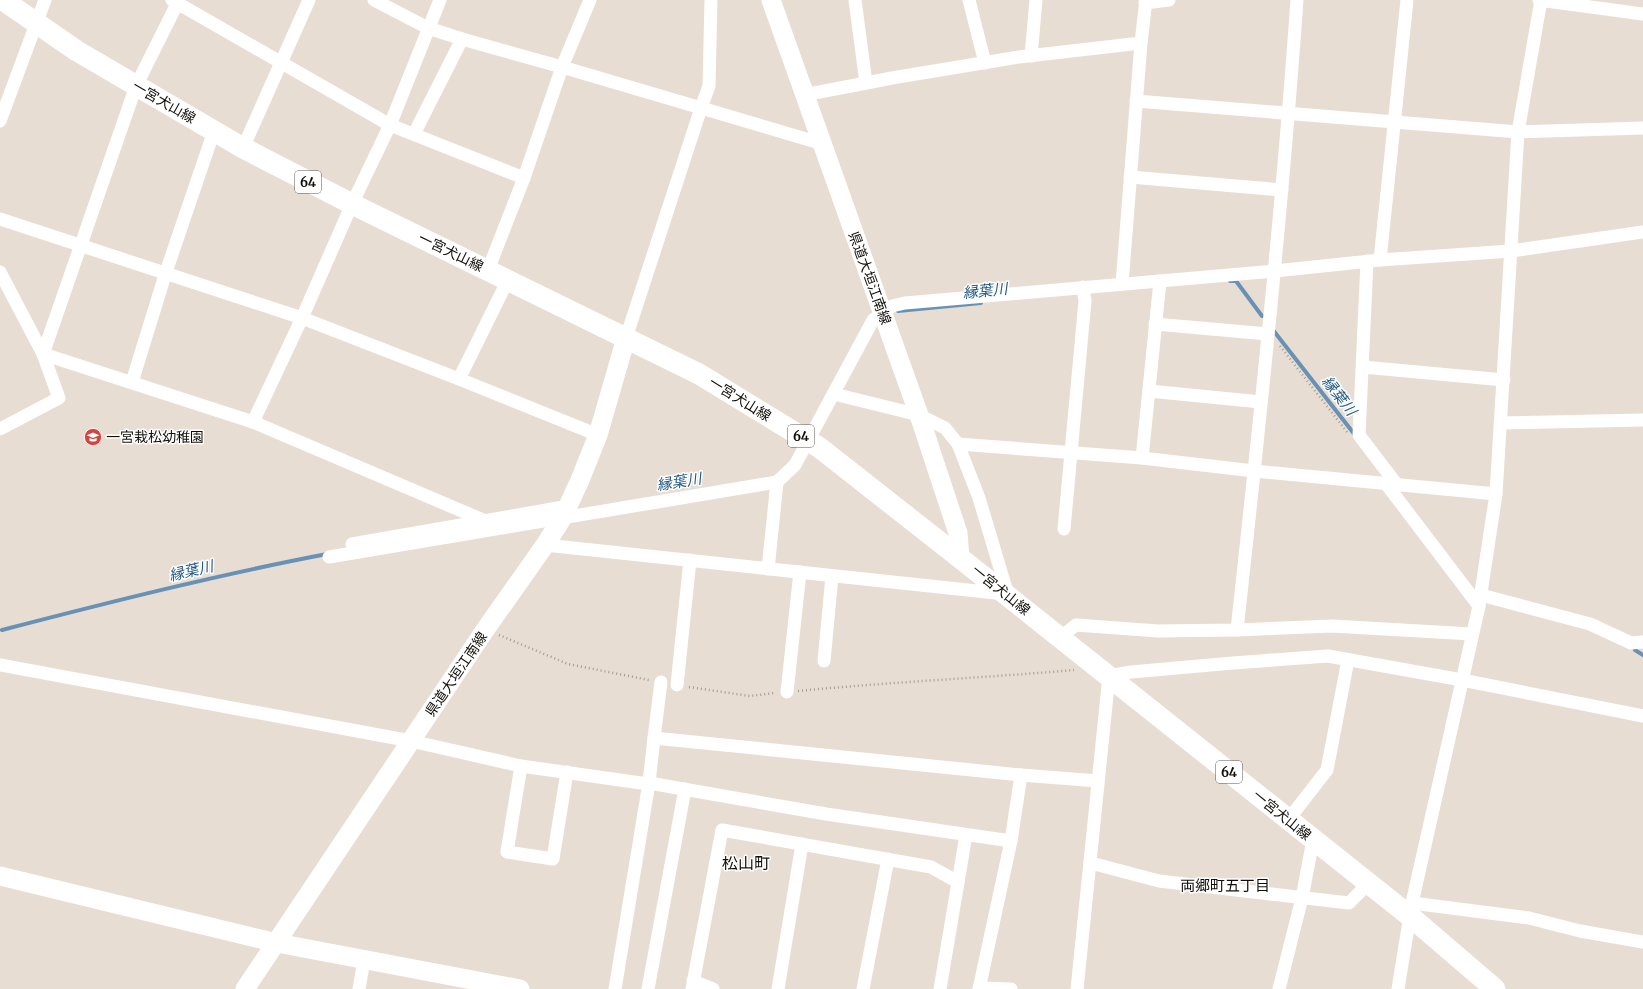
<svg xmlns="http://www.w3.org/2000/svg" width="1643" height="989" font-family="Merriweather,'Noto Sans JP',serif">
	<style>
		.lines { fill: none; stroke-linecap: round; stroke-linejoin: round }
		.stream { stroke: #6892b5; stroke-width: 4 }
		.path { stroke: #a39b92; stroke-width: 2.5; stroke-dasharray: 1 3; stroke-linecap: butt }
		.street { stroke: #fff; stroke-width: 13 }
		.secondary { stroke: #fff; stroke-width: 19 }
		.primary { stroke: #fff; stroke-width: 21 }
		.labels { text-anchor: middle; stroke-width: 3; stroke-linejoin: round; paint-order: stroke }
		.shield { fill: #fff; stroke: #585654; stroke-width: 1 }
		.shield-label { font-size: 13px; font-weight: bold; fill: #110e0a }
		.street-label { font-size: 14px; fill: #110e0a; stroke: #fff }
		.poi-label { font-size: 14px; fill: #110e0a; stroke: #fff; text-anchor: start }
		.water-label { font-size: 15px; font-style: italic; fill: #235984; stroke: #fff }
		.neighbourhood-label { font-size: 15px; fill: #110e0a; stroke: #fff }
		.quarter-label { font-size: 16px; fill: #110e0a; stroke: #fff }
	</style>
	<rect width="100%" height="100%" fill="#e8ddd2"/>
	<g class="lines">
		<g class="stream">
			<polyline points="1230,281 1236,281 1262,316"/>
			<polyline points="898,311 981,303"/>
			<polyline points="1273,330 1355,435"/>
			<path d="M2,630C110,602 217,575 327,554"/>
			<polyline points="1635,650 1643,655"/>
		</g>
		<g class="path">
			<polyline points="1280,346 1347,432"/>
			<polyline points="499,635 568,664 649,680"/>
			<polyline points="689,687 750,696 775,693"/>
			<path d="M798,691C890,682 982,678 1074,670"/>
		</g>
		<g class="street">
			<polyline points="172,0 390,125 524,178"/>
			<polyline points="179,0 136,86 43,354 253,422 483,520 485,530"/>
			<polyline points="374,0 428,28 462,39 562,67 823,144"/>
			<polyline points="855,0 866,83"/>
			<polyline points="969,0 985,63"/>
			<polyline points="1539,0 1643,14"/>
			<polyline points="1145,3 1169,0"/>
			<polyline points="1031,56 1036,0"/>
			<polyline points="804,95 892,78 1019,57 1141,43"/>
			<polyline points="1136,101 1518,132 1643,128"/>
			<polyline points="0,121 45,0"/>
			<polyline points="414,134 462,39"/>
			<polyline points="243,148 309,0"/>
			<polyline points="1130,177 1282,190"/>
			<polyline points="0,219 302,318 459,379 598,435"/>
			<polyline points="1380,260 1407,0"/>
			<polyline points="1367,261 1359,435 1397,485"/>
			<polyline points="488,270 524,178 562,67 590,0"/>
			<polyline points="0,272 43,354 59,398 0,429"/>
			<polyline points="1122,284 1141,43 1146,0"/>
			<polyline points="1155,324 1268,334"/>
			<polyline points="626,338 701,108 709,86 711,0"/>
			<polyline points="1363,367 1504,380"/>
			<polyline points="459,379 508,280"/>
			<polyline points="132,382 166,272 214,131"/>
			<polyline points="1149,391 1261,402"/>
			<polyline points="834,394 919,415 945,428 958,444 979,498 1008,595"/>
			<polyline points="253,422 302,318 352,204 390,125 440,0"/>
			<polyline points="1501,423 1643,420"/>
			<polyline points="958,444 1142,458 1254,471 1496,494"/>
			<polyline points="1142,458 1160,281"/>
			<polyline points="1387,485 1479,606"/>
			<polyline points="1064,529 1085,301 1083,287"/>
			<polyline points="352,544 569,506"/>
			<polyline points="545,545 1005,594"/>
			<polyline points="329,557 777,482 795,465 873,320 892,306 905,303 1275,271 1380,260 1511,251 1643,232"/>
			<polyline points="768,569 777,482"/>
			<polyline points="1481,595 1590,624 1631,643 1643,642"/>
			<path d="M1237,630C1260,420 1282,211 1297,0"/>
			<polyline points="1061,637 1076,625 1158,631 1237,630 1332,626 1472,634"/>
			<polyline points="824,661 832,576"/>
			<polyline points="0,665 411,741 521,766 641,783 649,783 826,814 1011,841"/>
			<polyline points="677,685 690,560"/>
			<polyline points="787,692 800,572"/>
			<polyline points="654,738 661,682"/>
			<polyline points="521,766 507,852 553,859 567,772"/>
			<polyline points="1288,820 1327,770 1348,660"/>
			<polyline points="1091,863 1159,881 1349,903 1368,884"/>
			<polyline points="1412,903 1529,918 1580,931 1643,942"/>
			<polyline points="693,981 713,989"/>
			<polyline points="979,988 1011,989"/>
			<polyline points="359,989 364,960"/>
			<polyline points="615,989 649,783 654,738 1021,775"/>
			<polyline points="648,989 685,789"/>
			<polyline points="692,989 722,830 931,867 958,882"/>
			<polyline points="778,989 802,844"/>
			<polyline points="863,989 888,859"/>
			<polyline points="940,989 966,835"/>
			<polyline points="979,989 1011,841 1021,775 1098,781"/>
			<polyline points="1077,989 1109,676 1131,672 1233,663 1328,656 1462,680 1643,716"/>
			<polyline points="1279,989 1302,898 1313,840"/>
			<polyline points="1398,989 1412,903 1479,606 1496,494 1518,132 1541,0"/>
		</g>
		<g class="secondary">
			<polyline points="771,0 919,415 958,533 960,558"/>
			<polyline points="0,876 277,943 520,989"/>
			<polyline points="245,989 485,630 545,545 563,517 580,480 598,435 626,338"/>
		</g>
		<polyline class="primary" points="3,0 77,51 243,148 352,204 699,374 820,448 960,558 1411,917 1495,989"/>
	</g>
	<defs>
		<symbol id="school-disc" viewBox="-11 -11 22 22"><circle r="9.5" fill="#d2443d" stroke="#fff"/><path d="M0-5L7-2L0 1L-7-2ZM-4 1L0 2.5L4 1V4Q0 6-4 4Z" fill="#fff"/></symbol>
	</defs>
	<g fill-rule="evenodd">
		<use href="#school-disc" x="83" y="427" width="20" height="20"/>
	</g>
	<g class="labels">
		<g class="shield">
			<rect x="295" y="171" width="26" height="22" rx="3"/>
			<rect x="788" y="425" width="26" height="22" rx="3"/>
			<rect x="1216" y="761" width="26" height="22" rx="3"/>
		</g>
		<g class="shield-label">
			<text x="308" y="187">64</text>
			<text x="801" y="441">64</text>
			<text x="1229" y="777">64</text>
		</g>
		<g class="street-label">
			<text transform="translate(164 102) rotate(30)" y="5">一宮犬山線</text>
			<text transform="translate(451 252) rotate(26)" y="5">一宮犬山線</text>
			<text transform="translate(870 278) rotate(70)" y="5">県道大垣江南線</text>
			<text transform="translate(740 399) rotate(32)" y="5">一宮犬山線</text>
			<text transform="translate(1001 590) rotate(39)" y="5">一宮犬山線</text>
			<text transform="translate(456 674) rotate(-56)" y="5">県道大垣江南線</text>
			<text transform="translate(1282 815) rotate(39)" y="5">一宮犬山線</text>
		</g>
		<g class="poi-label">
			<text x="106" y="442">一宮栽松幼稚園</text>
		</g>
		<g class="water-label">
			<text transform="translate(985 291) rotate(-6)" y="5">縁葉川</text>
			<text transform="translate(1339 396) rotate(52)" y="5">縁葉川</text>
			<text transform="translate(679 482) rotate(-9)" y="5">縁葉川</text>
			<text transform="translate(191 571) rotate(-13)" y="5">縁葉川</text>
		</g>
		<g class="neighbourhood-label">
			<text x="1225" y="891">両郷町五丁目</text>
		</g>
		<g class="quarter-label">
			<text x="746" y="869">松山町</text>
		</g>
	</g>
</svg>
